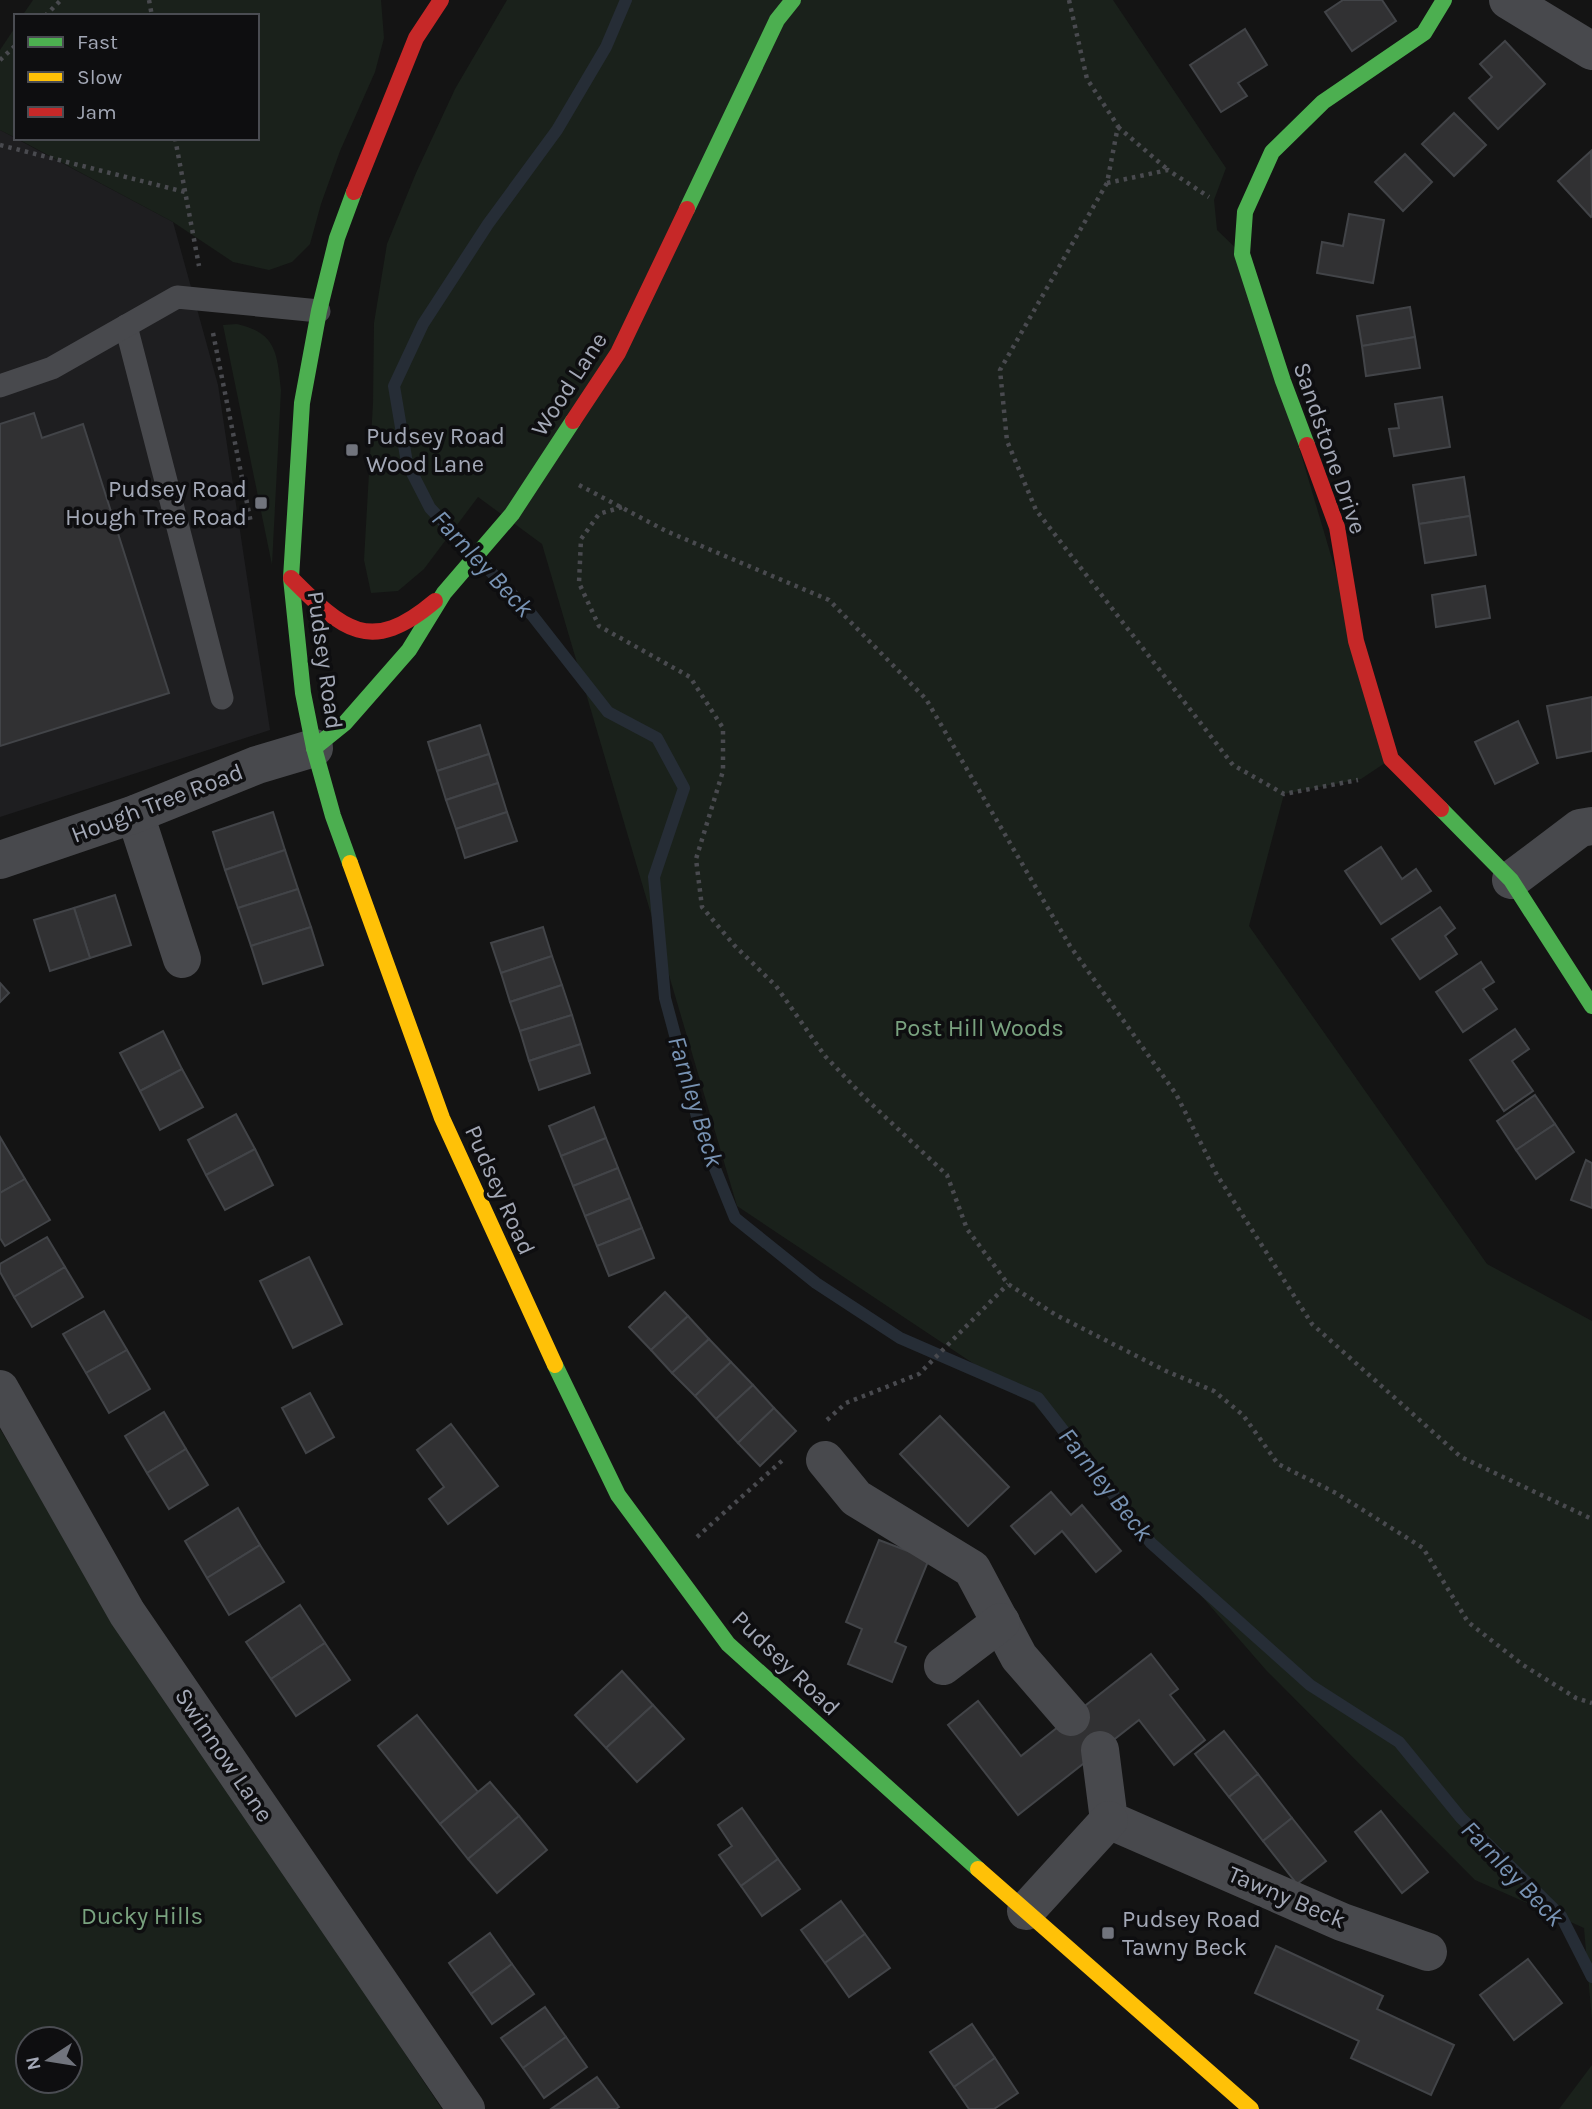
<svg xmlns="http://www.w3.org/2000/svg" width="1592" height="2109" font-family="Karla,sans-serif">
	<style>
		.built { fill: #1e1e20 }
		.green { fill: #1a211b; fill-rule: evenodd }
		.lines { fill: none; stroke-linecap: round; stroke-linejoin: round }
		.stream { stroke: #262d36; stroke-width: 12 }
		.building { fill: #313133; stroke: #424448; stroke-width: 2 }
		.path { stroke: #494a4f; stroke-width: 4.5; stroke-dasharray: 3.5 5; stroke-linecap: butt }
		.lane { stroke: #48494d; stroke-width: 23 }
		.street { stroke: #48494d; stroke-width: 38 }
		.fast { stroke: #4caf50; stroke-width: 16 }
		.slow { stroke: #ffc107; stroke-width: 16 }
		.jam { stroke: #c62828; stroke-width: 16 }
		.poi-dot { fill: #71747d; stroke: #0e0e10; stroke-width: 2.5 }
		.labels { text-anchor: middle; stroke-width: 7; stroke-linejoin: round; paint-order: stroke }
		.street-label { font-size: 24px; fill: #a3a8b6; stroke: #0e0e10 }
		.poi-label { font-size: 24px; fill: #a3a8b6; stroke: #0e0e10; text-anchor: start }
		.park-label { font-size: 24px; fill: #79a27f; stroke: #0e0e10 }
		.water-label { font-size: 26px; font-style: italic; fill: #7893b4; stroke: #0e0e10 }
	</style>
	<rect width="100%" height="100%" fill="#141414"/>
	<polygon class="built" points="0,130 173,222 218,385 270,730 0,817"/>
	<g class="green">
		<polygon points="33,0 381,0 384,38 375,72 340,151 321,204 310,244 292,262 269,270 233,262 173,222 16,138 257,138 257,16 22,16"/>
		<polygon points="507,0 1113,0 1226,168 1214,200 1217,230 1242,254 1391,759 1361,779 1284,794 1249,926 1487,1264 1592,1321 1592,2021 1584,1928 1475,1880 1266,1670 1034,1404 737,1206 542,544 478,497 424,569 398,591 371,593 364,560 373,403 374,323 387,244 416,173 455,89"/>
		<polygon points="16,26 16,138 0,130 0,50"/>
		<path d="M237,324C277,333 277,354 281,390L272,565L223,325Z"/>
		<path d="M0,1429L115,1619L442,2109H0ZM28,2039H70V2081H28Z"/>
		<polygon points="1592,2065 1592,2109 1559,2109"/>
	</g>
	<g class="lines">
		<polyline class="stream" points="626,0 606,47 557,130 488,224 423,324 394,386 407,463 430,508 532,615 608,712 657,738 684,788 654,877 665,998 703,1139 735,1218 816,1283 900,1338 1038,1398 1151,1543 1310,1685 1399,1742 1461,1818 1561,1916 1592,1977"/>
	</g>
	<g class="building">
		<polygon points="1343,0 1382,0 1396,21 1352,51 1325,12"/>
		<polygon points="1245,29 1267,65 1238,83 1247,96 1221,112 1190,65"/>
		<polygon points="1505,41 1545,84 1498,129 1469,98 1492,77 1480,64"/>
		<polygon points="1454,113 1486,145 1454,176 1422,144"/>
		<polygon points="1591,151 1592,216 1591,217 1558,181"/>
		<polygon points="1405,154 1432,182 1403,211 1375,182"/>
		<polygon points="1349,214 1384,220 1373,283 1317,273 1322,242 1343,246"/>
		<polygon points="1410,307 1415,337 1362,346 1357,316"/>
		<polygon points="1415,337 1420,368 1366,376 1362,346"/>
		<polygon points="1442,397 1450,447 1394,456 1389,429 1399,428 1395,404"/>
		<polygon points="34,413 42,438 83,424 169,693 0,746 0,424"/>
		<polygon points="1464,477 1470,516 1419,524 1413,485"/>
		<polygon points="1470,516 1476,555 1425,563 1419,524"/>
		<polygon points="1485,586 1490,618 1436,627 1432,595"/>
		<polygon points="1592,697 1592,751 1557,758 1547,706"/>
		<polygon points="1518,721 1538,763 1495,784 1475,742"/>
		<polygon points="480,725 489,754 437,771 428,742"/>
		<polygon points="489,754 498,783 446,800 437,771"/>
		<polygon points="498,783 507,812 456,829 446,800"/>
		<polygon points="273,812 285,850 225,870 213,832"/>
		<polygon points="507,812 517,841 465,858 456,829"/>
		<polygon points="1381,847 1402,879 1416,869 1431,891 1381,924 1345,871"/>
		<polygon points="285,850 298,889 238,908 225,870"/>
		<polygon points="298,889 311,927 251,946 238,908"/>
		<polygon points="115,895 131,945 90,958 74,908"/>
		<polygon points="1440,907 1455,928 1445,936 1457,954 1420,979 1392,939"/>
		<polygon points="74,908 90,958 50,971 34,920"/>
		<polygon points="311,927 323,965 263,984 251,946"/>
		<polygon points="543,927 552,956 501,973 491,943"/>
		<polygon points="552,956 562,985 510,1002 501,973"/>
		<polygon points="1481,962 1494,982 1483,989 1497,1009 1463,1032 1436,992"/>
		<polygon points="0,983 9,993 0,1002"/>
		<polygon points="562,985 572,1015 520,1031 510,1002"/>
		<polygon points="572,1015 581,1044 529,1061 520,1031"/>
		<polygon points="1515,1029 1529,1049 1512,1061 1533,1091 1504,1111 1470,1060"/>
		<polygon points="163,1031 182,1069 140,1091 120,1053"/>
		<polygon points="581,1044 590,1073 539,1090 529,1061"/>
		<polygon points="182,1069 203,1107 160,1130 140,1091"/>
		<polygon points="1535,1095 1555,1124 1516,1150 1497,1121"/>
		<polygon points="594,1107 606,1138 561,1156 549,1126"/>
		<polygon points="236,1114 255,1149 206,1175 188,1140"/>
		<polygon points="1555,1124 1574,1152 1536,1179 1516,1150"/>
		<polygon points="0,1137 25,1179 0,1193"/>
		<polygon points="606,1138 618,1168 573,1186 561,1156"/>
		<polygon points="255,1149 273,1185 225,1210 206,1175"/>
		<polygon points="1586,1160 1592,1163 1592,1208 1571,1200"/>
		<polygon points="618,1168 630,1198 585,1216 573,1186"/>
		<polygon points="25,1179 50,1220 5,1246 0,1238 0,1193"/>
		<polygon points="630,1198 642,1228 597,1246 585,1216"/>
		<polygon points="642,1228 654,1258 609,1276 597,1246"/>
		<polygon points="47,1237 65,1267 14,1297 0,1272 0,1264"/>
		<polygon points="309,1257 342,1324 293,1348 260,1281"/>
		<polygon points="65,1267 83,1297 32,1327 14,1297"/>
		<polygon points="665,1292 688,1316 651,1350 629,1327"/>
		<polygon points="104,1311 127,1350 86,1373 63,1334"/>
		<polygon points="688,1316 709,1339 672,1373 651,1350"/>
		<polygon points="709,1339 731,1362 695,1396 672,1373"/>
		<polygon points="127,1350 150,1389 109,1413 86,1373"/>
		<polygon points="731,1362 753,1385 716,1419 695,1396"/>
		<polygon points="753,1385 774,1408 738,1443 716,1419"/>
		<polygon points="310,1393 334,1437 306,1453 282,1408"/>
		<polygon points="774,1408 796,1431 760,1466 738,1443"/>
		<polygon points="164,1412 186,1449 147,1473 125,1436"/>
		<polygon points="940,1416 1009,1487 968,1526 900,1454"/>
		<polygon points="451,1424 498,1486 448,1524 429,1499 444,1487 417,1450"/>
		<polygon points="186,1449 208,1485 169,1509 147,1473"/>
		<polygon points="1051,1492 1071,1515 1082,1505 1121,1551 1096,1572 1062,1531 1035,1554 1011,1526"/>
		<polygon points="238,1508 260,1545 207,1578 185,1541"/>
		<polygon points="879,1540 929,1559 895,1642 906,1647 892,1682 848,1664 862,1629 846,1622"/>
		<polygon points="260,1545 284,1582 229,1615 207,1578"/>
		<polygon points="300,1605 325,1643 271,1679 246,1642"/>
		<polygon points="325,1643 350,1680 296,1716 271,1679"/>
		<polygon points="1151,1654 1178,1689 1170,1695 1205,1740 1174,1765 1139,1720 1018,1815 948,1725 978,1701 1021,1756"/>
		<polygon points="622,1671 653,1705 606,1748 575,1715"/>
		<polygon points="653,1705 684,1739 637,1782 606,1748"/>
		<polygon points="417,1715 478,1792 440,1824 378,1746"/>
		<polygon points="1224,1731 1258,1774 1229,1797 1195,1754"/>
		<polygon points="1258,1774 1292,1818 1263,1841 1229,1797"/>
		<polygon points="490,1782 519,1816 468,1859 440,1824"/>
		<polygon points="742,1808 778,1859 741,1886 719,1855 732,1846 718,1825"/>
		<polygon points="1381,1811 1428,1872 1402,1893 1355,1832"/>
		<polygon points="519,1816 547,1850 497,1893 468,1859"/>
		<polygon points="1292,1818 1326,1861 1297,1884 1263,1841"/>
		<polygon points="778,1859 800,1889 762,1916 741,1886"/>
		<polygon points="841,1901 865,1934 825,1963 801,1930"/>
		<polygon points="490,1933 512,1964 471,1994 449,1963"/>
		<polygon points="865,1934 890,1968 849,1997 825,1963"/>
		<polygon points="1276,1946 1383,1996 1377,2009 1454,2045 1431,2095 1351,2058 1359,2041 1255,1993"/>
		<polygon points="1528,1959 1562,2003 1514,2040 1480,1995"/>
		<polygon points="512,1964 534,1994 492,2024 471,1994"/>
		<polygon points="545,2007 566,2037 523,2068 501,2038"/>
		<polygon points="972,2024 995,2058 954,2087 930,2052"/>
		<polygon points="566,2037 587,2067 544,2098 523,2068"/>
		<polygon points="995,2058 1018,2093 994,2109 969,2109 954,2087"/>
		<polygon points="597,2077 619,2107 616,2109 551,2109"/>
	</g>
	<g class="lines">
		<g class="path">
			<polyline points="149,0 152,16"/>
			<polyline points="1069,0 1087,79 1118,126 1107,183 1000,370 1007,441 1036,510 1233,765 1284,794 1358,780"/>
			<polyline points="45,16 61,0"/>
			<polyline points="0,60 16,45"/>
			<polyline points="1118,127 1167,169"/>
			<polyline points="175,138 199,266"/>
			<polyline points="0,145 185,192"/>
			<polyline points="1107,183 1168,170 1209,197"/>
			<polyline points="213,333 251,523"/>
			<polyline points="579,485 666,531 829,600 926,699 1070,946 1176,1094 1217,1175 1312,1324 1461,1457 1592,1519"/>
			<polyline points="622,507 599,514 581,539 579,583 599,626 690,677 723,728 723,771 696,859 702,907 734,945 776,986 825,1056 865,1098 947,1175 967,1229 1008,1284 1056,1315 1166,1371 1214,1391 1243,1415 1278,1464 1336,1493 1423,1548 1468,1622 1523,1665 1576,1698 1592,1703"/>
			<polyline points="827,1420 846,1403 919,1374 1008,1284"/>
			<polyline points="697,1537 785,1458"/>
		</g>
		<g class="lane">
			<polyline points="126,326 222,698"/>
			<polyline points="0,386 52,368 177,297 319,311"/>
		</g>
		<g class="street">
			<polyline points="1508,0 1592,51"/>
			<polyline points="135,814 182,959"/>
			<polyline points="0,860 135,814 257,765 314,748"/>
			<polyline points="1511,880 1580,828 1592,826"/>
			<polyline points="0,1389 127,1613 466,2109"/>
			<polyline points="825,1460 856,1498 972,1569 1019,1657 1071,1717"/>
			<polyline points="943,1666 1001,1622"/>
			<polyline points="1100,1750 1109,1820 1342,1922 1428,1952"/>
			<polyline points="1026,1911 1109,1820"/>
		</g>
		<g class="fast">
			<polyline points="687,209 777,20 793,0"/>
			<polyline points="1307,445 1283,381 1242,254 1245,212 1272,152 1323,102 1424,33 1444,0"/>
			<polyline points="314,748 345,723 409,650 444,593 512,514 573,421"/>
			<polyline points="1441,809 1511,880 1592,1006"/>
			<polyline points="350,863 333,816 314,748 303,693 291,578 302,403 319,311 337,238 354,192"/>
			<polyline points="555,1365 618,1495 728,1644 978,1869"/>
		</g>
		<g class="slow">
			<polyline points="350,863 442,1118 555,1365"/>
			<polyline points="978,1869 1251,2109"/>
		</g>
		<g class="jam">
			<polyline points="354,192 416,38 441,0"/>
			<polyline points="573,421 618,353 687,209"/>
			<polyline points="1307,445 1337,527 1356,641 1391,759 1441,809"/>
			<path d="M291,578C343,630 370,656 435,601"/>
		</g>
	</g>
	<g class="poi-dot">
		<rect x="345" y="443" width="14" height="14" rx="3.5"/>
		<rect x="254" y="496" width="14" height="14" rx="3.5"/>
		<rect x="1101" y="1926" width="14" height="14" rx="3.5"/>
	</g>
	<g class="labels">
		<g class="street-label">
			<text transform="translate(569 384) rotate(-57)" y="8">Wood Lane</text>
			<text transform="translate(1330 448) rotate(71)" y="8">Sandstone Drive</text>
			<text transform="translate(325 660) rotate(82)" y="8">Pudsey Road</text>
			<text transform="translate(157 803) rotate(-21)" y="8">Hough Tree Road</text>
			<text transform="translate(500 1190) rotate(66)" y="8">Pudsey Road</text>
			<text transform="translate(786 1663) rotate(44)" y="8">Pudsey Road</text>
			<text transform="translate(224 1755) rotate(56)" y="8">Swinnow Lane</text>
			<text transform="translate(1287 1897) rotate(23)" y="8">Tawny Beck</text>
		</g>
		<g class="poi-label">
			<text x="366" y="444">Pudsey Road<tspan x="366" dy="28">Wood Lane</tspan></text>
			<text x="247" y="497" text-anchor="end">Pudsey Road<tspan x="247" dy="28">Hough Tree Road</tspan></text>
			<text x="1122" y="1927">Pudsey Road<tspan x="1122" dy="28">Tawny Beck</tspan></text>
		</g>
		<g class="park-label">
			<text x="979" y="1036">Post Hill Woods</text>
			<text x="142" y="1924">Ducky Hills</text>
		</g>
		<g class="water-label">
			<text transform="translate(483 563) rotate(47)" y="9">Farnley Beck</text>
			<text transform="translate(696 1101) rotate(73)" y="9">Farnley Beck</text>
			<text transform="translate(1106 1484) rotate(52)" y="9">Farnley Beck</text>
			<text transform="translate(1513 1873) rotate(46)" y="9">Farnley Beck</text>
		</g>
	</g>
	<rect x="14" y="14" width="245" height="126" fill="#0e0e10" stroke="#4a4c52" stroke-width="2"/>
	<rect x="28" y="37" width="35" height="10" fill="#4caf50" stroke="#4a4c52" stroke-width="2"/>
	<text x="77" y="49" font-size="21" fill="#a3a8b6">Fast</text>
	<rect x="28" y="72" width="35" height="10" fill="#ffc107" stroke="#4a4c52" stroke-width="2"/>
	<text x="77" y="84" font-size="21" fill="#a3a8b6">Slow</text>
	<rect x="28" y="107" width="35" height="10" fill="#c62828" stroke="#4a4c52" stroke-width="2"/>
	<text x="77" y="119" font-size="21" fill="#a3a8b6">Jam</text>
	<g transform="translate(49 2060) rotate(258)"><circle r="33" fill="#0e0e10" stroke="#4a4c52" stroke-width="2"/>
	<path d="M0-5L12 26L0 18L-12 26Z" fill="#71747d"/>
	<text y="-10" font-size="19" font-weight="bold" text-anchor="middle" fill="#a3a8b6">N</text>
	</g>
</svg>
